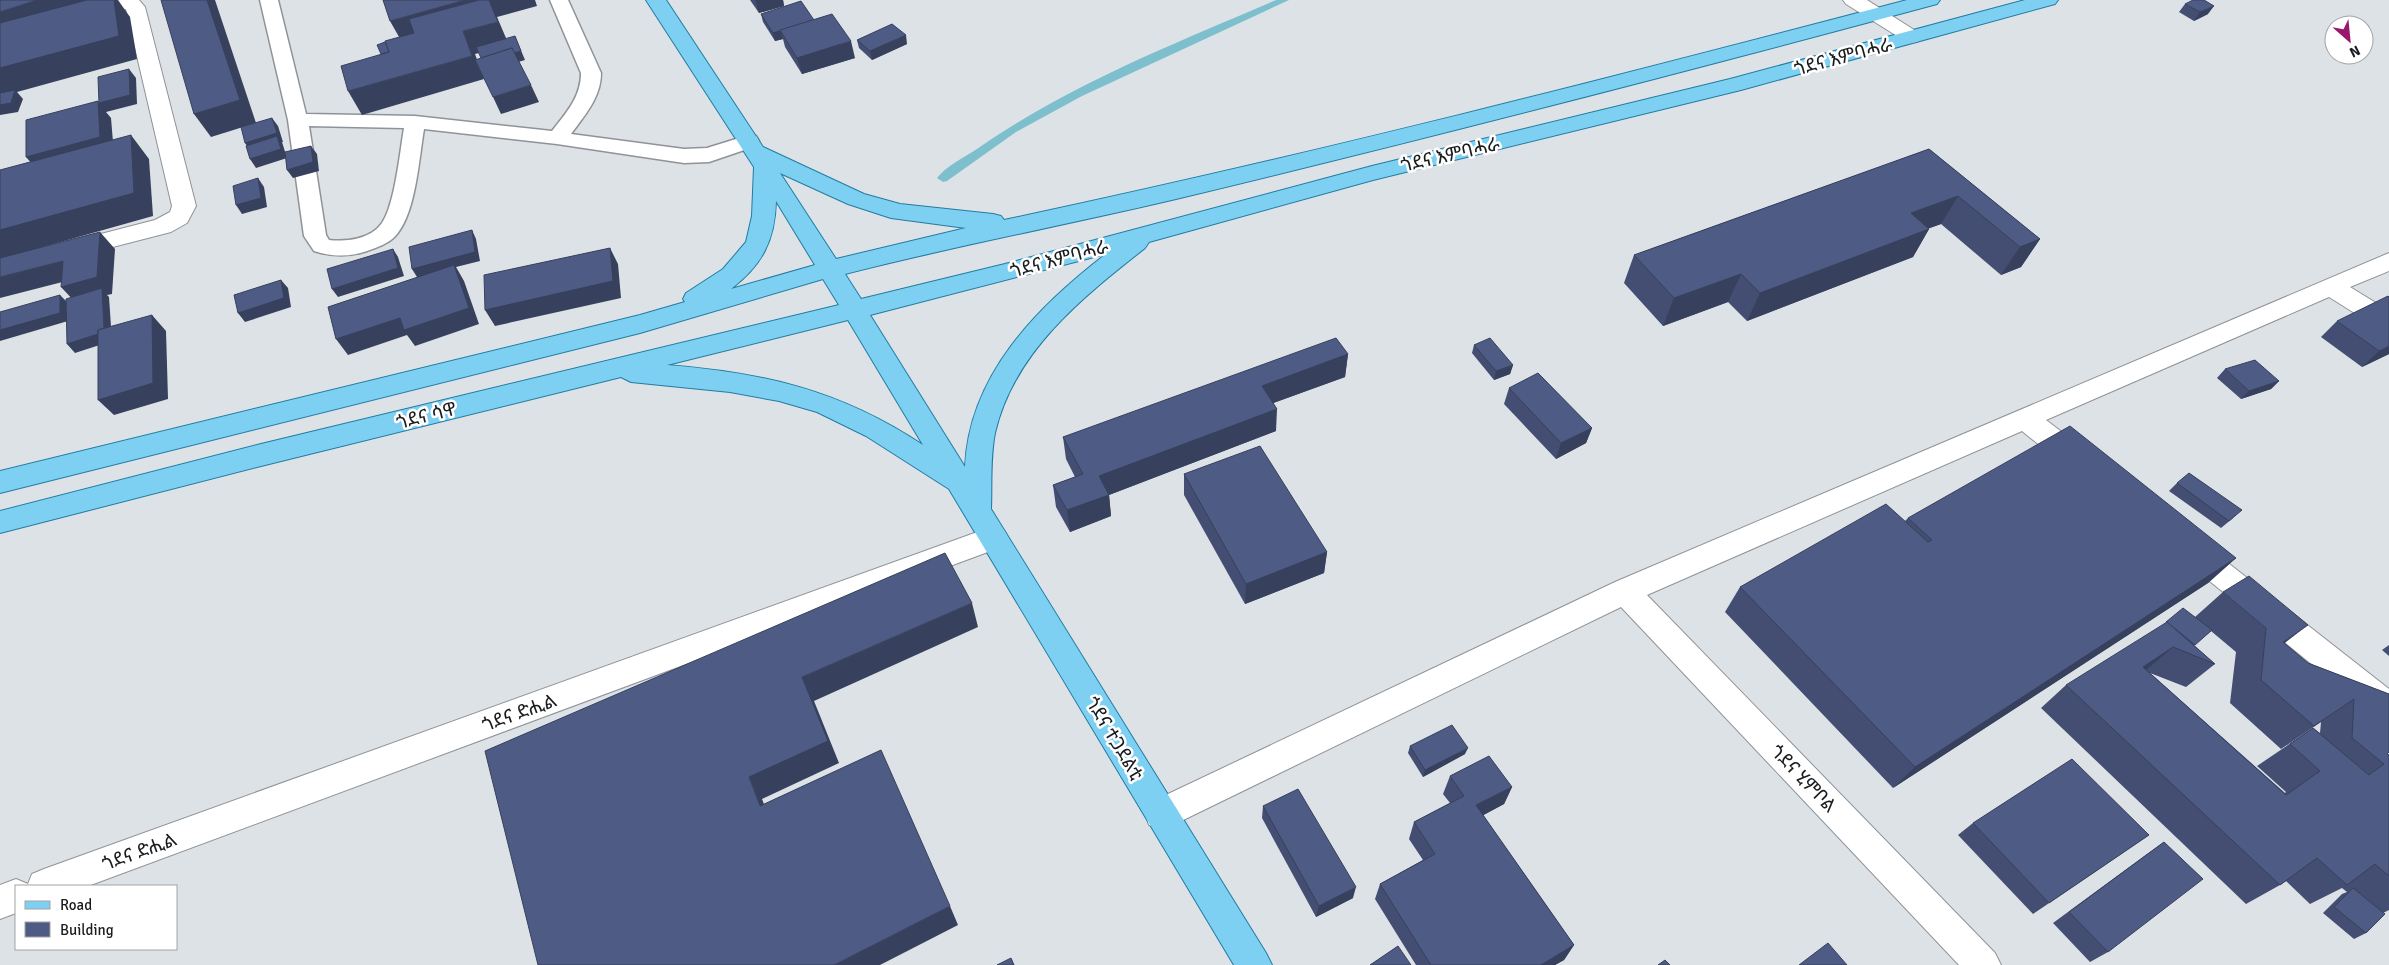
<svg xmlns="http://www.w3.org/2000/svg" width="2389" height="965" font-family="Signika,'Noto Sans Ethiopic',sans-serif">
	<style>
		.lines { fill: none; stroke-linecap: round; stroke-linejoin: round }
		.stream { fill: #7ebfce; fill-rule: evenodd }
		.lane-casing { stroke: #8f9398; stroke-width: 3 }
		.street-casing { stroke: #8f9398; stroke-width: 2 }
		.primary-casing { stroke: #227ca1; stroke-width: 2 }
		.lane { fill: #fff; fill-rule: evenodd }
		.street { fill: #fff; fill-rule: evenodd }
		.primary { fill: #7dd0f1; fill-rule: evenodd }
		.wall { fill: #434e72; fill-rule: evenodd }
		.shaded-wall { fill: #37405c }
		.building { fill: #4e5b84; stroke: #37405c }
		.labels { text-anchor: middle; stroke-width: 5; stroke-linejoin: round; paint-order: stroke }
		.street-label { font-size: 19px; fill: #191b1d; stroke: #fff }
	</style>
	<rect width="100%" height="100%" fill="#dde2e7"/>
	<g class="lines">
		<path class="stream" d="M1276,0H1289L1082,96L1016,132L947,181L943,182L937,178C946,166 965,157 977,149C1068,85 1174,44 1276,0Z"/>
		<defs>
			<path id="lane" d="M260,0H278L306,114L415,116L552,131C566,113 581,97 581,73L550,0H568L601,73C601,97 585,115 571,134L684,149L707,148L749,135L756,136L759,141L756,146L709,162L684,163L557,144L424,129C419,158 416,211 397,234C390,243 378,247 367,251C349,257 333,257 314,251L304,236L288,120ZM309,126L404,128C400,151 395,204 382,223C371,239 347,242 329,240L326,235Z"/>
			<g id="street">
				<polygon points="109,0 139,0 145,7 196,206 187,223 171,232 0,276 0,260 155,220 170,212 172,206 126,9 85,21 78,19 75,15 78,11"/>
				<polygon points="1843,0 1867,0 1919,33 1922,37 1919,41 1912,43 1905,41 1846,4"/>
				<polygon points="2389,253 2389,271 2350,287 2389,311 2389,332 2380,329 2329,297 2046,420 2088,452 2092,460 2088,468 2078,471 2068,468 2022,431 1647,595 1995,953 2001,965 1959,965 1621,607 1173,825 1161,829 1149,825 1145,814 1149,803 1615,582"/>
				<polygon points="994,526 1004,530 1008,538 1004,546 88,886 16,886 16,913 0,919 0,885 16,879 28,884 32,874 44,869"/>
				<polygon points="2190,537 2200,541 2389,689 2389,722 2378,718 2180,557 2176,549 2180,541"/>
			</g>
			<path id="primary" d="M646,0H666L763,147L864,194L900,204L993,214L1001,216L1004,220C1307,156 1607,79 1907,0H1940L1937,4C1684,72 1430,138 1176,199C1066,225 954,246 845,274L861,299L1005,264L1372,166L1730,79L2025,0H2058L2055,4L1741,90L1373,180L1149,242L1145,248C1083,297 1014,351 995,433C990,458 992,484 991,509L1266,953L1272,965H1234L949,489L866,436L817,412L779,401L730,392L631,382L621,377L261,466L0,533V511L261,444L839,305L823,279L640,333L0,493V471L640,315L685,302L683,299L686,293L723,269L746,242L752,216L754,167ZM780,173L848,204L891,218L966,228L836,259ZM776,201L815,265L731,289C762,265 775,241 776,201ZM1106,254C1037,307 969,375 965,467L870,315ZM848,320L923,445C840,390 765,373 667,365Z"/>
		</defs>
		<use href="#lane" class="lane-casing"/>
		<use href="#street" class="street-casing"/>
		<use href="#primary" class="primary-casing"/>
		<use href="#lane" class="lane"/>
		<use href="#street" class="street"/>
		<use href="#primary" class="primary"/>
	</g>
	<g class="wall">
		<polygon points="750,0 783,0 784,6 759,13"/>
		<polygon points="2185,4 2208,14 2194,21 2179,12"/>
		<polygon points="761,14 814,20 855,58 802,74 785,47 783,39 775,41 763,22"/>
		<polygon points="857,40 907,44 872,60 859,48"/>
		<polygon points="1929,149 2040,239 2021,267 2001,275 1941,224 1929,228 1929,229 1913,257 1747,321 1728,302 1663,326 1624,283 1634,255"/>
		<polygon points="2337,321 2389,354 2362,367 2321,337"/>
		<polygon points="1474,345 1513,365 1510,374 1494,380 1472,353"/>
		<polygon points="1348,354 1345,377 1273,403 1276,431 1109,495 1111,516 1070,532 1056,507 1053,485 1075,477 1066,459 1063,437"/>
		<polygon points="2225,369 2279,381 2271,389 2241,399 2217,378"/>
		<polygon points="1509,388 1592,428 1586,443 1556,459 1504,404"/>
		<polygon points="1184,474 1327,552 1324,573 1245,604 1184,495"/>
		<polygon points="2177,483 2233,518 2221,528 2169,491"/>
		<polygon points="1908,518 2236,558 2208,583 1893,788 1725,612 1740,587 1905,521"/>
		<path d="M2223,592L2308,663L2389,694L2387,754L2389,755V910L2383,913L2366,933L2354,939L2323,913L2342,894L2347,892L2342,888L2310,904L2286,881L2280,885L2246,904L2041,708L2066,685L2195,617ZM2211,631L2236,652L2230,703L2281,749L2321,722L2320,733L2313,728L2257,766L2286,792L2285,793L2150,673L2186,687L2215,664L2194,645Z"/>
		<polygon points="2389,645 2389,656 2382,650"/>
		<polygon points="1410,746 1465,754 1423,777 1408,753"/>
		<polygon points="1450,776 1512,787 1504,804 1483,815 1574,945 1564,960 1555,965 1416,965 1375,899 1380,884 1423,860 1409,839 1414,822 1450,803 1443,794"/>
		<polygon points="1263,806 1353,898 1316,917 1262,818"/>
		<polygon points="1973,823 2149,835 2033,914 1958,835"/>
		<polygon points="2164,842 2108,952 2090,962 2053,923 2147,854"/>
	</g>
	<g class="shaded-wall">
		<polygon points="37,0 101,0 0,33 0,12"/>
		<polygon points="114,0 118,0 130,17 137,59 17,92 23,99 18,112 0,115 0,68"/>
		<polygon points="207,0 215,0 256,123 211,137 194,114"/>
		<polygon points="465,0 535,0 537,6 497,17 509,45 475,54 484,79 362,115 348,91 472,56 463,31 498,22 496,18 412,41 417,53 386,63 381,54 413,45 411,41 403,44 390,21"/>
		<polygon points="755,0 783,0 784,6 759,13"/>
		<polygon points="2214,6 2208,14 2194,21 2200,12"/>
		<polygon points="780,30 783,39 775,41 773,33"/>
		<polygon points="906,35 907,44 872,60 870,51"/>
		<polygon points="515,36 525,60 487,71"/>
		<polygon points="851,41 855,58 802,74 797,58"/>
		<polygon points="129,69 136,78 137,104 106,112 111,118 114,154 41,174 26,157 98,101 99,103"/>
		<polygon points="531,85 539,102 501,114 493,97"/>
		<polygon points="272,118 278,126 283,142 282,142 287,158 256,168 250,159 251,152 245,143"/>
		<polygon points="131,135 149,159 153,216 0,259 0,230"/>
		<polygon points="311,146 317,154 319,171 293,178 287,170"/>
		<polygon points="258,178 264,187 267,207 242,214 236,205"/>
		<polygon points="1958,196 1941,224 1895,241 1911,213"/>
		<polygon points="1929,229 1913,257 1747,321 1760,293"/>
		<polygon points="472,230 476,239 480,261 456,267 464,281 479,324 415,346 407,335 348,355 336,339 417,277 412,269"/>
		<polygon points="100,232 115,249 112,294 107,295 109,297 112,341 75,353 67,344 76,303 61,287"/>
		<polygon points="2040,239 2021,267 2001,275 2020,247"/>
		<polygon points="610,248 618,264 621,298 495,326 485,310"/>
		<polygon points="393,249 398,257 404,276 338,297 332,289"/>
		<polygon points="63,261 78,278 0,298 0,277"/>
		<polygon points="1741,274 1728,302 1663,326 1674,298"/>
		<polygon points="281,280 288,288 291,307 245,322 238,313"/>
		<polygon points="60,295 68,303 68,321 0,341 0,330"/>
		<polygon points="152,315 166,331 168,399 114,415 98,400"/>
		<polygon points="2389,346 2389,354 2362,367 2379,351"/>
		<polygon points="1348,354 1345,377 1260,408 1262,386"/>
		<polygon points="1513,365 1510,374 1494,380 1496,371"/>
		<polygon points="2279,381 2271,389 2241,399 2249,391"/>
		<polygon points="1277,409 1276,431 1101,498 1099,476"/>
		<polygon points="1592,428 1586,443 1556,459 1561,443"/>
		<polygon points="1109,495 1111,516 1070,532 1067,510"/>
		<polygon points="1327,552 1324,573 1245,604 1246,584"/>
		<polygon points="2236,558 2208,583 1893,788 1915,767"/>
		<polygon points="972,603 978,627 814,701 839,763 762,799 773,827 760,806 749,777 802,677"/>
		<polygon points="2308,625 2277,649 2283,642"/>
		<polygon points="2173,647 2145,671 2143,667"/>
		<polygon points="1468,748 1465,754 1423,777 1425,770"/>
		<polygon points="1512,787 1504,804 1469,823 1476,805"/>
		<polygon points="1356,887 1353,898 1316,917 1319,906"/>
		<polygon points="950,906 958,925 880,965 834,965"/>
		<polygon points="1574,945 1564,960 1555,965 1541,965"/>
	</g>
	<g class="building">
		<polygon points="0,0 37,0 0,12"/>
		<polygon points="87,0 114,0 119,36 0,68 0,23"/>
		<polygon points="161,0 207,0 240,100 194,114"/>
		<polygon points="383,0 465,0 390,21"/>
		<polygon points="479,0 489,0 498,22 463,31 472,56 348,91 341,66 389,52 385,41 414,33 409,19"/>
		<polygon points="2193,0 2204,0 2214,6 2200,12 2185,4"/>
		<polygon points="801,1 814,20 773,33 761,14"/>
		<polygon points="832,14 851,41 797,58 780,30"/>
		<polygon points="892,24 906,35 870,51 857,40"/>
		<polygon points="515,36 521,51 514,53 512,48 481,58 476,47"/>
		<polygon points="385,42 389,52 381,54 377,45"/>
		<polygon points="512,48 531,85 493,97 475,60"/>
		<polygon points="129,69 130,95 99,103 98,77"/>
		<polygon points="15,90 11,103 0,105 0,93"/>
		<polygon points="98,101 100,137 26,157 26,120"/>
		<polygon points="272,118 277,133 245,143 241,127"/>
		<polygon points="131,135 134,193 0,230 0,170"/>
		<polygon points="277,136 281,149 250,159 246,146"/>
		<polygon points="311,146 313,162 287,170 285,152"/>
		<polygon points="1929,149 2040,239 2020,247 1958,196 1911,213 1929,229 1760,293 1741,274 1674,298 1634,255"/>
		<polygon points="258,178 261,198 236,205 233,186"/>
		<polygon points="472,230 475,252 412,269 409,247"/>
		<polygon points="100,232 97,277 61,287 63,261 0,277 0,258"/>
		<polygon points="610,248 613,281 485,310 484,275"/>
		<polygon points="393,249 398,268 332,289 327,269"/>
		<polygon points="454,265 469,308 404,330 400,318 336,339 328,307"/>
		<polygon points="281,280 284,298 238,313 234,295"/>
		<polygon points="102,288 104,328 98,330 98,334 67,344 66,299"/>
		<polygon points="60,295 60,313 0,330 0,312"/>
		<polygon points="2388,296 2389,297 2389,346 2379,351 2337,321"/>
		<polygon points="152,315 153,383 98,400 98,330"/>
		<polygon points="1336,338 1348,354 1262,386 1277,409 1099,476 1109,495 1067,510 1053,485 1083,474 1063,437"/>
		<polygon points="1490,338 1513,365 1496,371 1474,345"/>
		<polygon points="2255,360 2279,381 2249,391 2225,369"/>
		<polygon points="1538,373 1592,428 1561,443 1509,388"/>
		<polygon points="2070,426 2236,558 1915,767 1740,587 1886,504 1928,542 1932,540 1908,518"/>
		<polygon points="1260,446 1327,552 1246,584 1184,474"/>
		<polygon points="2189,473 2242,510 2229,521 2177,483"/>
		<polygon points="945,553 972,603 802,677 828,741 749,777 760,806 881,750 950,906 834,965 538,965 485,751"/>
		<polygon points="2249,576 2308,625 2283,642 2308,663 2389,694 2389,752 2387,754 2389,755 2389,876 2375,864 2347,885 2317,858 2280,885 2066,685 2167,622 2215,664 2173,647 2143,667 2286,795 2320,771 2290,744 2313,728 2369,775 2384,764 2352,738 2354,699 2314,726 2261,680 2266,628 2223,592"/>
		<polygon points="2183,608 2212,630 2195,645 2167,622 2166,622"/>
		<polygon points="1452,725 1468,748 1425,770 1410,746"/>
		<polygon points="1489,756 1512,787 1476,805 1574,945 1541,965 1431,965 1380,884 1435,854 1414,822 1464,796 1450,776"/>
		<polygon points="2072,759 2149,835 2049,903 1973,823"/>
		<polygon points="1298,789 1356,887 1319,906 1263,806"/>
		<polygon points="2164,842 2203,879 2108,952 2069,912"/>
		<polygon points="2353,888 2385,914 2366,933 2334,907"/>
		<polygon points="1828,943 1847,965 1799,965"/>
		<polygon points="1398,946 1411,965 1370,965"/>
		<polygon points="1011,958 1014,965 997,965"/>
		<polygon points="1665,960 1670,965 1658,965"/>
	</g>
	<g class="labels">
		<g class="street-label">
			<text transform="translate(1843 56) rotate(-15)" y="7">ጎደና እምባሓራ</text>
			<text transform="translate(1450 154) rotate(-13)" y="7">ጎደና እምባሓራ</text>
			<text transform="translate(1059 258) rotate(-15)" y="7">ጎደና እምባሓራ</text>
			<text transform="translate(426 415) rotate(-14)" y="7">ጎደና ሳዋ</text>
			<text transform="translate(519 712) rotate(-20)" y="7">ጎደና ድሒል</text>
			<text transform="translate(1115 738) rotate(59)" y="7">ጎደና ተጋደልቲ</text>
			<text transform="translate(1804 778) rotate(46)" y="7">ጎደና ሂምቦል</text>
			<text transform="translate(139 851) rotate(-20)" y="7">ጎደና ድሒል</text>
		</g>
	</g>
	<rect x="15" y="885" width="162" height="65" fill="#ffffff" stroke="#a3a4a5"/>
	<rect x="25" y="901" width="25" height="8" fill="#7dd0f1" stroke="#a3a4a5"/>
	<text x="60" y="910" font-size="15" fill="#191b1d">Road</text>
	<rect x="25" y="922" width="25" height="15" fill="#4e5b84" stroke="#a3a4a5"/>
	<text x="60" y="935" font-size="15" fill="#191b1d">Building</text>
	<g transform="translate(2349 40) rotate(153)"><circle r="24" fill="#ffffff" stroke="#a3a4a5"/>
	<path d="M0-4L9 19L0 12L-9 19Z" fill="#99186e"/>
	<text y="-8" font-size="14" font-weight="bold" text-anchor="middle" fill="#191b1d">N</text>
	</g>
</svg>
